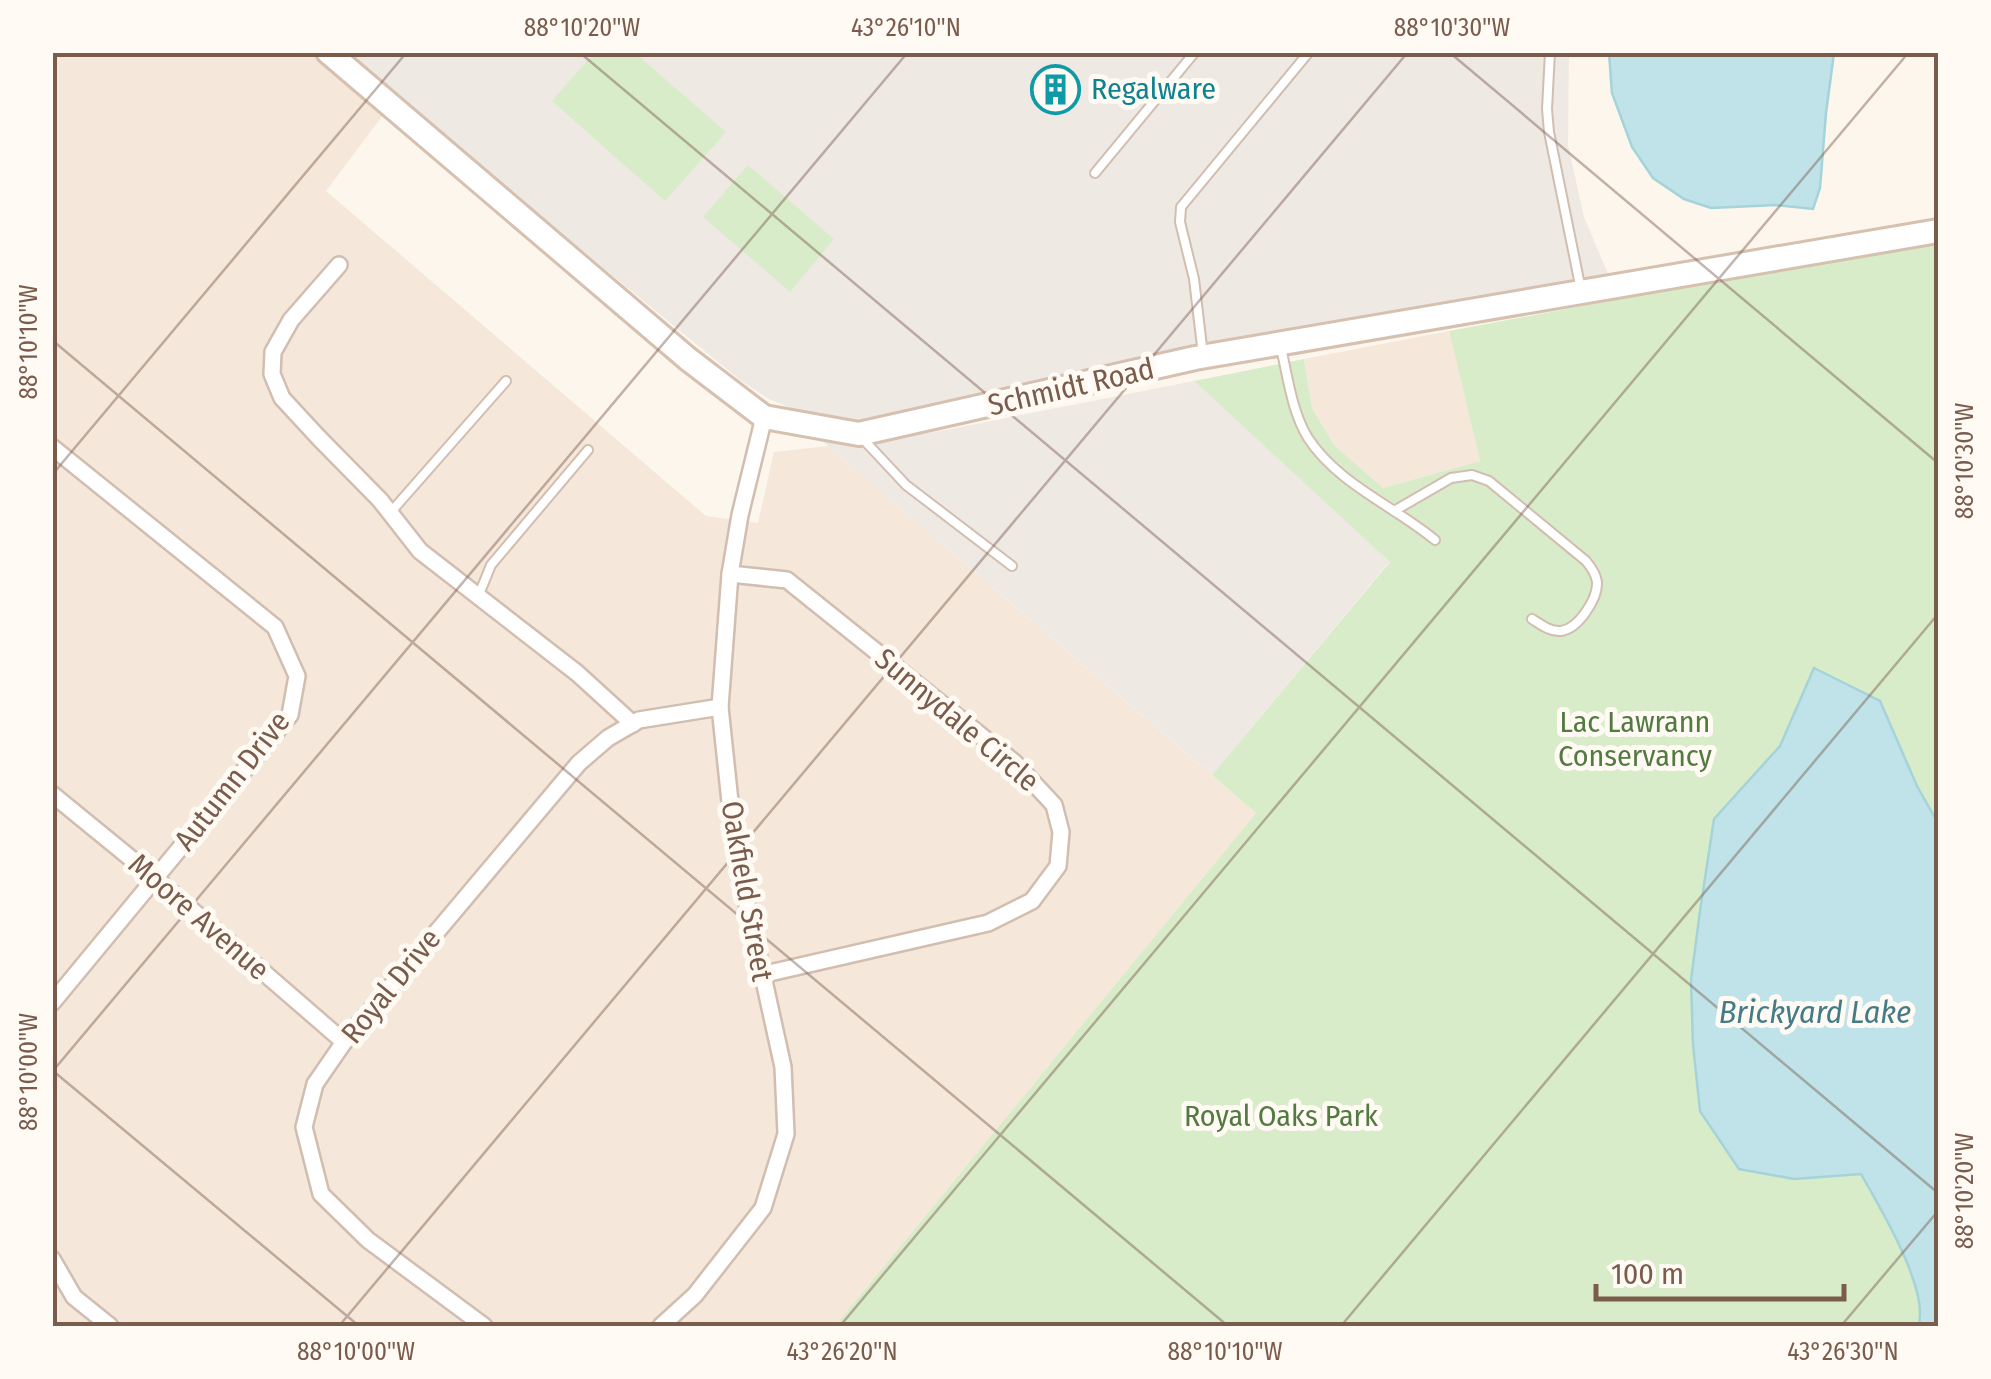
<svg xmlns="http://www.w3.org/2000/svg" width="1991" height="1379" font-family="'Fira Sans Condensed',sans-serif">
	<style>
		.residential { fill: #f5e8da }
		.industrial { fill: #efe9e4 }
		.green { fill: #d8ecc9 }
		.water { fill: #bfe3e8; stroke: #a5d3da; stroke-width: 2.5 }
		.lines { fill: none; stroke-linecap: round; stroke-linejoin: round }
		.lane-casing { stroke: #d1beb0; stroke-width: 12 }
		.street-casing { stroke: #d1beb0; stroke-width: 20 }
		.secondary-casing { stroke: #d6c0b0; stroke-width: 28 }
		.lane { stroke: #fff; stroke-width: 8 }
		.street { stroke: #fff; stroke-width: 15 }
		.secondary { stroke: #fff; stroke-width: 22 }
		.ticks { fill: none; stroke: #7a5c4d; stroke-width: 2.5; stroke-opacity: 0.45 }
		.labels { text-anchor: middle; stroke-width: 10; stroke-linejoin: round; paint-order: stroke }
		.culture-label { font-size: 30px; fill: #0d838f; stroke: #fffaf3; text-anchor: start }
		.street-label { font-size: 30px; fill: #7a5c4d; stroke: #fffaf3 }
		.park-label { font-size: 30px; fill: #537a41; stroke: #fffaf3 }
		.water-label { font-size: 32px; font-style: italic; fill: #437c86; stroke: #fffaf3 }
		.neatline { fill: none; stroke: #7a5c4d; stroke-width: 4 }
		.ticks-label { font-size: 25px; text-anchor: middle; fill: #7a5c4d }
	</style>
	<rect width="100%" height="100%" fill="#fdf6ec"/>
	<g class="residential">
		<polygon points="52,53 309,53 383,115 326,191 706,516 758,523 774,452 828,446 1256,813 835,1326 53,1326"/>
		<polygon points="1449,331 1480,461 1383,488 1334,445 1312,408 1304,359"/>
	</g>
	<g class="industrial">
		<polygon points="341,53 1569,53 1568,145 1584,217 1609,276 890,418 859,420 824,416 791,408 769,399 740,380"/>
		<polygon points="1194,381 1390,561 1212,775 814,434 886,438 935,432"/>
	</g>
	<g class="green">
		<polygon points="595,52 635,53 726,132 665,201 552,101"/>
		<polygon points="748,165 834,239 790,292 703,217"/>
		<polygon points="1938,239 1938,1326 835,1326 1256,813 1212,775 1390,562 1194,381 1304,359 1312,408 1334,445 1383,488 1480,461 1449,331"/>
	</g>
	<g class="water">
		<polygon points="1609,53 1834,53 1826,113 1820,188 1813,209 1776,205 1711,208 1684,199 1653,178 1632,147 1612,93"/>
		<path d="M1814,668L1880,701L1917,786L1938,823V1326H1918C1931,1292 1879,1206 1861,1174L1794,1179L1739,1169L1700,1111L1693,1045L1691,980L1700,911L1714,819L1780,746Z"/>
	</g>
	<g class="lines">
		<defs>
			<g id="lane">
				<polyline points="1550,52 1547,109 1549,132 1581,290"/>
				<polyline points="1095,173 1195,52"/>
				<path d="M1281,348C1288,378 1292,412 1308,438C1338,484 1394,506 1435,540"/>
				<polyline points="1203,355 1194,279 1180,222 1181,207 1309,52"/>
				<polyline points="862,438 906,485 1012,566"/>
				<path d="M1394,511L1451,478L1472,475L1489,481L1586,561C1591,567 1596,574 1597,582C1598,599 1578,629 1561,631C1550,632 1540,624 1532,619"/>
				<polyline points="390,513 506,381"/>
				<polyline points="478,597 491,565 588,450"/>
			</g>
			<g id="street">
				<polyline points="339,265 291,320 273,352 272,374 282,398 319,438 380,500 420,551 577,673 633,724"/>
				<polyline points="52,447 275,627 297,676 290,715 52,1003"/>
				<polyline points="730,574 787,580 1015,763 1054,805 1061,832 1058,866 1032,901 988,923 761,975"/>
				<polyline points="52,794 156,879 344,1042"/>
				<polyline points="52,1259 74,1297 110,1326"/>
				<polyline points="484,1326 368,1240 321,1194 304,1127 315,1084 344,1042 579,763 608,738 639,720 720,707"/>
				<polyline points="661,1326 695,1295 763,1208 786,1134 783,1067 735,849 720,707 730,574 740,515 764,417"/>
			</g>
			<polyline id="secondary" points="328,52 688,359 764,417 859,434 1195,358 1938,231"/>
		</defs>
		<use href="#lane" class="lane-casing"/>
		<use href="#street" class="street-casing"/>
		<use href="#secondary" class="secondary-casing"/>
		<use href="#lane" class="lane"/>
		<use href="#street" class="street"/>
		<use href="#secondary" class="secondary"/>
	</g>
	<path class="ticks" d="M579,52L1938,1193M1449,52L1938,463M52,340L1228,1326M52,475L407,52M52,1070L359,1326M52,1072L908,52M339,1326L1408,52M840,1326L1909,52M1341,1326L1938,614M1841,1326L1938,1211"/>
	<defs>
		<symbol id="building-ring" viewBox="-11 -11 22 22"><circle r="9.5" fill="#fffaf3" stroke="#0f9aa8" stroke-width="1.5"/><path d="M-4-6H4V6H1V3H-1V6H-4ZM-2.5-4.3h1.7v1.8h-1.7ZM.8-4.3h1.7v1.8H.8ZM-2.5-1h1.7V.8h-1.7ZM.8-1h1.7V.8H.8Z" fill="#0f9aa8"/></symbol>
	</defs>
	<g fill-rule="evenodd">
		<use href="#building-ring" x="1028" y="62" width="55" height="55"/>
	</g>
	<g class="labels">
		<g class="culture-label">
			<text x="1091" y="99">Regalware</text>
		</g>
		<g class="street-label">
			<text transform="translate(1071 387) rotate(-13)" y="10">Schmidt Road</text>
			<text transform="translate(957 720) rotate(40)" y="10">Sunnydale Circle</text>
			<text transform="translate(232 781) rotate(-52)" y="10">Autumn Drive</text>
			<text transform="translate(747 891) rotate(80)" y="10">Oakfield Street</text>
			<text transform="translate(199 917) rotate(41)" y="10">Moore Avenue</text>
			<text transform="translate(391 986) rotate(-51)" y="10">Royal Drive</text>
		</g>
		<g class="park-label">
			<text x="1635" y="732">Lac Lawrann<tspan x="1635" dy="34">Conservancy</tspan></text>
			<text x="1281" y="1126">Royal Oaks Park</text>
		</g>
		<g class="water-label">
			<text x="1815" y="1023">Brickyard Lake</text>
		</g>
	</g>
	<rect width="1991" height="1379" fill="none" stroke="#fffaf3" stroke-width="110"/>
	<path d="M1596 1284v15h248v-15" fill="none" stroke="#7a5c4d" stroke-width="5"/>
	<text x="1611" y="1284" font-size="30" fill="#7a5c4d" stroke="#fffaf3" stroke-width="8" paint-order="stroke">100 m</text>
	<rect x="55" y="55" width="1881" height="1269" class="neatline"/>
	<g class="ticks-label">
		<text x="582" y="36">88°10'20"W</text>
		<text x="906" y="36">43°26'10"N</text>
		<text x="1452" y="36">88°10'30"W</text>
		<text transform="translate(28 342) rotate(-90)" y="9">88°10'10"W</text>
		<text transform="translate(1964 461) rotate(-90)" y="9">88°10'30"W</text>
		<text transform="translate(28 1072) rotate(-90)" y="9">88°10'00"W</text>
		<text transform="translate(1964 1191) rotate(-90)" y="9">88°10'20"W</text>
		<text x="356" y="1360">88°10'00"W</text>
		<text x="842" y="1360">43°26'20"N</text>
		<text x="1225" y="1360">88°10'10"W</text>
		<text x="1843" y="1360">43°26'30"N</text>
	</g>
</svg>
